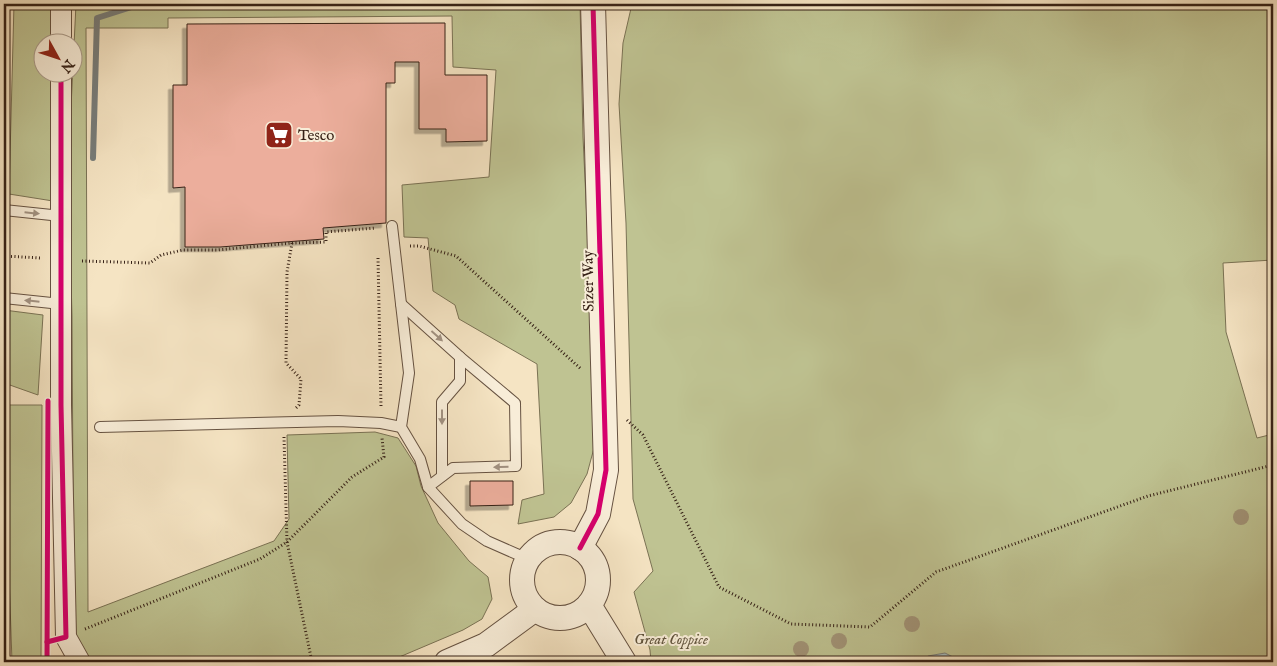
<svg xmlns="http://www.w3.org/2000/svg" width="1277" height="666" font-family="'IM FELL English',serif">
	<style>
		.green { fill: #bfc392; stroke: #7a7254 }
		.water { fill: #a2bbbf; stroke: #777d7b }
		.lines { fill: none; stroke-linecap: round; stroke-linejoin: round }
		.stream { stroke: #777d7b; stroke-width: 6 }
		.building { fill: #ecae9c; stroke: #362116; filter: url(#shadow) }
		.service-casing { stroke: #665241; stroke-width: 12 }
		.minor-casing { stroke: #665241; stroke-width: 22 }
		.tertiary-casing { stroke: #665241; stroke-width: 26 }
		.path { stroke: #362116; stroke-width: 3; stroke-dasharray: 1 2.5; stroke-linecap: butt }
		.service { stroke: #f8edd8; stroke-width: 10 }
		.minor { stroke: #f8edd8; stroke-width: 20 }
		.tertiary { stroke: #f8edd8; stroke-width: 24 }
		.cycleway-casing { stroke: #f8edd8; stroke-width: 8 }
		.cycleway { stroke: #d6006c; stroke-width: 5 }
		.tree { fill: #a29478 }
		.oneway { fill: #a19181 }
		.labels { text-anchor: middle; stroke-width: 4; stroke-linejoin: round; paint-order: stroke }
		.poi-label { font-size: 15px; fill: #362116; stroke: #f8edd8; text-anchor: start }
		.street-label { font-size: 15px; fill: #362116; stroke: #f8edd8 }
		.park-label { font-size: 15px; font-style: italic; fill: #5f523b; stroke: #f8edd8 }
	</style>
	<defs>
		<filter id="shadow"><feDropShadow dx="-4.5" dy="4.5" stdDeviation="0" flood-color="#0004"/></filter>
	</defs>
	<rect width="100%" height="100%" fill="#f5e4c3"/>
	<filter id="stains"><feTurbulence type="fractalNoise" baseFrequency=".004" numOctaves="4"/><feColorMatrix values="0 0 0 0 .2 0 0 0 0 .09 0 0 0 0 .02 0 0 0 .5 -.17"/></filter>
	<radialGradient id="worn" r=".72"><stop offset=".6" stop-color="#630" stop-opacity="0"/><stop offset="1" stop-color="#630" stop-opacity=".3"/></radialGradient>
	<g class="green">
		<polygon points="14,4 55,4 54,42 42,42 42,72 54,73 53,201 9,194"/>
		<polygon points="76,4 580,4 583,137 591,306 594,448 587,474 571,503 554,517 518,524 522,500 544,494 537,364 459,319 455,305 433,291 428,238 404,237 402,185 489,177 496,70 453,67 452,16 168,18 168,28 86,28 88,612 274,541 289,519 287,435 375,432 398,438 416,466 421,486 438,523 469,561 488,577 492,599 482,619 463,630 397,658 381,662 88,662 71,625 73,488 72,316 68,169"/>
		<polygon points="632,4 1273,4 1273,260 1223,263 1226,332 1257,438 1273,434 1273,662 651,662 650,650 634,592 653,571 633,499 626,223 619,104 623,43"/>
		<polygon points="4,310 43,315 38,395 7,384 4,378"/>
		<polygon points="8,405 42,405 41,662 12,662 5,456"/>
	</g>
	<polygon class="water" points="945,653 953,657 957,662 921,662 928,656"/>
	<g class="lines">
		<polyline class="stream" points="93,158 97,18 141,4"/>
	</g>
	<g class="building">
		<polygon points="445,23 445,75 487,75 487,141 446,142 446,129 419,129 419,62 395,62 395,83 386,83 386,223 323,228 324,239 220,247 185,247 185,187 173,188 173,85 187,85 187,24"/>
		<polygon points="470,481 513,481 513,505 470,506"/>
	</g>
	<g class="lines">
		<defs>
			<g id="service">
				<polyline points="4,210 61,216"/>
				<polyline points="392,226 409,373 401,427 420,459 428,487 462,524 487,541 528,559"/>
				<polyline points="4,298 61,304"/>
				<polyline points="401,304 460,357 515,403 516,466 453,468 428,487"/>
				<polyline points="100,427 338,421 381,423 401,427"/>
				<polyline points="442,476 442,402 460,381 460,357"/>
			</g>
			<g id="minor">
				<polyline points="61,4 61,42"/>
				<polyline points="61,72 61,405 66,637 80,662"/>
			</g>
			<g id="tertiary">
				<circle cx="560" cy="580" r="38"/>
				<polyline points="580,548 598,514 606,470 593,4"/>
				<polyline points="589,605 624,662"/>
				<polyline points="447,662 486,645 535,609"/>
			</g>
		</defs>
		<use href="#service" class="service-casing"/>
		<use href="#minor" class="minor-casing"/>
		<use href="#tertiary" class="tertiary-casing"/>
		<g class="path">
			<polyline points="292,243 287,272 286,363 301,379 299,405 296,408"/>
			<polyline points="410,246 419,246 456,256 581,369"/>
			<polyline points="4,256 41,258"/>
			<polyline points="378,258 381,407"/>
			<polyline points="82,261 150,263 161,255 183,250 217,250 292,243 326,242 326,232 376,228"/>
			<polyline points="627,420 643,435 719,587 791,624 870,627 936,572 1148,496 1273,465"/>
			<polyline points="284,437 287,542 312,662"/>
			<polyline points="85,629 260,559 287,542 352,477 384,457 382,438"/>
		</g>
		<use href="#service" class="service"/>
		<use href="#minor" class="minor"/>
		<use href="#tertiary" class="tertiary"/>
		<defs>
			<g id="cycleway">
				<polyline points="580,548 598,514 606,470 593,4"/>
				<polyline points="47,642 66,637 61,405 61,72"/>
				<polyline points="47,662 48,401"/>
			</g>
		</defs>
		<use href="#cycleway" class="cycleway-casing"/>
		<use href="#cycleway" class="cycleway"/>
	</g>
	<g class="tree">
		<circle cx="1241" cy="517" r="8"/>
		<circle cx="912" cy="624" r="8"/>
		<circle cx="839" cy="641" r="8"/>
		<circle cx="801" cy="649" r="8"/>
	</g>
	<defs><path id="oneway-solid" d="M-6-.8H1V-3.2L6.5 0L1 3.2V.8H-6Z" transform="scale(1.25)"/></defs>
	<g class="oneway">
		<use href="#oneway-solid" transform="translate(32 213) rotate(6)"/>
		<use href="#oneway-solid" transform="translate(32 301) rotate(-174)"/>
		<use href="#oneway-solid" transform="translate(437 336) rotate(42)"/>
		<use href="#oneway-solid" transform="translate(442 417) rotate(90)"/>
		<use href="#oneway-solid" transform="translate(501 467) rotate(179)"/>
	</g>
	<defs>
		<symbol id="supermarket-square" viewBox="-11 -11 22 22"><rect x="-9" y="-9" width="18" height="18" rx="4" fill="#8f2418" stroke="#f8edd8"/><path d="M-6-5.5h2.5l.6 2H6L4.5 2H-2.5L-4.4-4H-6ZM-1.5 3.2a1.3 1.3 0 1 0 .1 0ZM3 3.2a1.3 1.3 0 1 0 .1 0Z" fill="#fff"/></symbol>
	</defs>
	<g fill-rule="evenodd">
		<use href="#supermarket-square" x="263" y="119" width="32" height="32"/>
	</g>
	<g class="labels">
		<g class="poi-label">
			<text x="298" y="140">Tesco</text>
		</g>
		<g class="street-label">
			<text transform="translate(588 281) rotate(-91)" y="5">Sizer Way</text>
		</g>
		<g class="park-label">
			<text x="671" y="644">Great Coppice</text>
		</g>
	</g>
	<rect width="1277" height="666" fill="none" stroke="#f5e4c3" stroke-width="20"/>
	<rect x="5" y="5" width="1267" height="656" fill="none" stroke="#362116" stroke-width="2.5"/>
	<rect x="10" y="10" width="1257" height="646" fill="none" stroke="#362116"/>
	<g transform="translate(58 58) rotate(130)"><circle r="24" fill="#f8edd8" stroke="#aa9b8a"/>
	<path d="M0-4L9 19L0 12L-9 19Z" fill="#8f2418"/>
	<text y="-8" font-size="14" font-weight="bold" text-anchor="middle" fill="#362116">N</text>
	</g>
	<rect width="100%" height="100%" filter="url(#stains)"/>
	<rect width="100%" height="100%" fill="url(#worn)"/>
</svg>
